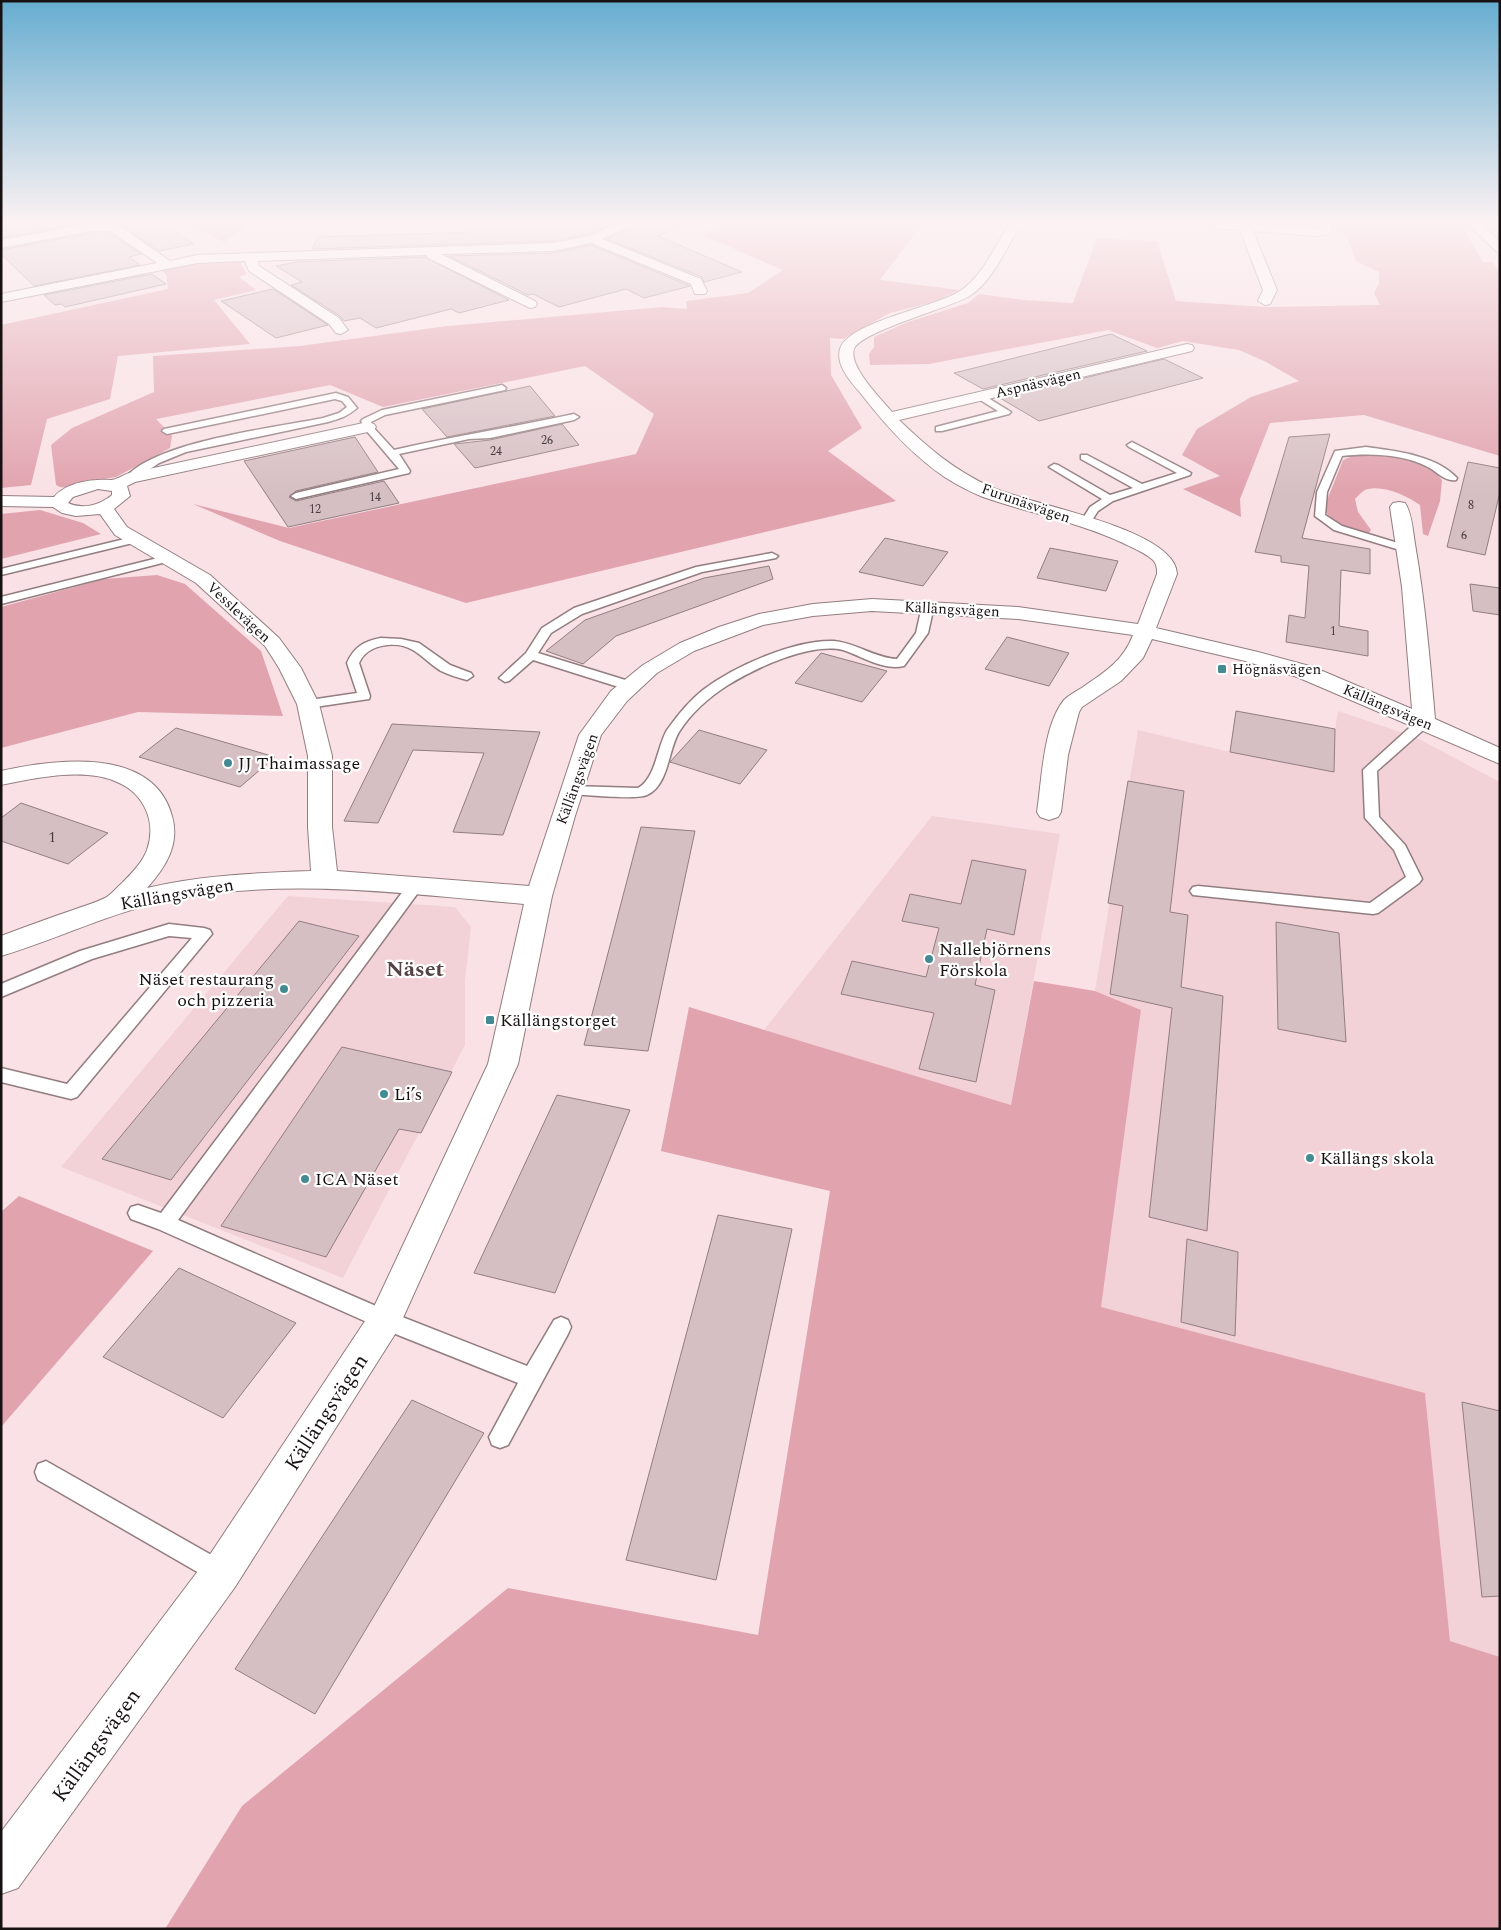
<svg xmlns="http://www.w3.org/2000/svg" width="1501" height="1930" font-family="Spectral,serif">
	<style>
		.built { fill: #f2d2d7 }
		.green { fill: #e1a3ae }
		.building { fill: #d6bfc3; stroke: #927d80 }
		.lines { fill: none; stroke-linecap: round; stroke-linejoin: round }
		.lane-casing { stroke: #927d80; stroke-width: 3 }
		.street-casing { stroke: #927d80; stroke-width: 2 }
		.secondary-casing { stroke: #927d80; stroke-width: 2 }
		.lane { fill: #fff; fill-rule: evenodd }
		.street { fill: #fff; fill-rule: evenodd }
		.secondary { fill: #fff; fill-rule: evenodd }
		.poi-dot { fill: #448a93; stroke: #fff; stroke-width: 2 }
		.labels { text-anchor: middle; stroke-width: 4.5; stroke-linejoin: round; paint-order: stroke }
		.far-number-label { font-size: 12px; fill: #483c3e }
		.far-street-label { font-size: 15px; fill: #181112; stroke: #fff }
		.far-poi-label { font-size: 15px; fill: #181112; stroke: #fff; text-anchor: start }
		.number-label { font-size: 15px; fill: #483c3e }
		.poi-label { font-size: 18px; fill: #181112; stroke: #fff; text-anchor: start }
		.street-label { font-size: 18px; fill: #181112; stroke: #fff }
		.near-street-label { font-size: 21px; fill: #181112; stroke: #fff }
		.district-label { font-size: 22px; font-weight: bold; fill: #554346; stroke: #fff }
	</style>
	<rect width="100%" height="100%" fill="#f9e1e5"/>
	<g class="built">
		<polygon points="1236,711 1335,729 1338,711 1415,737 1500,782 1500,1657 1450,1641 1425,1393 1100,1307 1141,1010 1095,991 1138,730 1230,752"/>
		<polygon points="932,816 1060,834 1011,1105 764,1030"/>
		<polygon points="288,896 455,907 471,927 465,980 465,1045 343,1278 61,1167"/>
	</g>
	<g class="green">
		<polygon points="186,224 251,224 224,242"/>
		<polygon points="723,224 922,224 880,280 960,290 933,302 890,313 843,339 830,338 831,375 862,428 828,451 896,501 466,603 280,541 193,504 289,528 636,454 654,414 585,366 383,407 330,385 156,419 172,436 170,448 116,477 87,482 69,488 60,487 56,485 51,445 72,428 154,392 153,356 300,346 448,326 662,307 687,309 686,301 748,293 783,270 702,235"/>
		<polygon points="1337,224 1461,224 1483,262 1493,262 1500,274 1500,456 1364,415 1270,423 1240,499 1241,517 1183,489 1220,476 1182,455 1197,429 1251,397 1299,381 1266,362 1239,350 1183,341 1157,348 1108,330 929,364 870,365 869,354 874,347 874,337 908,322 968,303 979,294 1024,300 1073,303 1097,238 1157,241 1176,301 1265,307 1380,305 1374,293 1379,283 1379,272 1356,261 1346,235 1336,230"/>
		<polygon points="232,260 240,262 247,274 239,277 256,290 214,300 250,344 118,356 110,399 47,419 31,485 1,488 1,325 168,289 166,274 159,269 200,262"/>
		<path d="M1355,455C1379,456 1411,455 1431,468C1435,471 1439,477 1442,480L1440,501L1428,536L1423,534L1420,505C1408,496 1384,485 1368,489C1363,490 1358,496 1355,499L1358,512L1371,530L1369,533C1352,528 1331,526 1324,508L1343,460Z"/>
		<polygon points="40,510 83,523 101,534 1,559 1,514"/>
		<polygon points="157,575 185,584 261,651 283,716 138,712 1,748 1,607 104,579"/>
		<polygon points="1034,981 1095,991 1141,1010 1101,1307 1425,1393 1450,1641 1500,1657 1500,1929 165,1929 242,1806 508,1588 758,1635 830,1191 661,1151 689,1007 1011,1105"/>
		<polygon points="19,1196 153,1251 1,1427 1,1212"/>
	</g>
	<g class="building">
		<polygon points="1,224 79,224 1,238"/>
		<polygon points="120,224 164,224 194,244 159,251"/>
		<polygon points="474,224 613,224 588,234 553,241 312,249 318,237 474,232"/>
		<polygon points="635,224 685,224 658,236 742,272 704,282 702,277 607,239 632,228"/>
		<polygon points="91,233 109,233 141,254 129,257 140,265 34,286 1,254 1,250"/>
		<polygon points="591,245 690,286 644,298 626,289 559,307 533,294 528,295 449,256 553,253"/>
		<polygon points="425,257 509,300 459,313 451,309 376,328 360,318 344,321 340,316 291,285 302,282 276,266 297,262"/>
		<polygon points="152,274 166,284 65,307 62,304 55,305 44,295"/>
		<polygon points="273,289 328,325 276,338 221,301"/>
		<polygon points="1111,334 1147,351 983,389 954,373"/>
		<polygon points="1164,359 1203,378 1039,421 1000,398"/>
		<polygon points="530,386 555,416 447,437 422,409"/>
		<polygon points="562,424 579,445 475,468 454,444 490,440"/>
		<polygon points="1330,434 1302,538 1370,549 1370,574 1341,570 1339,626 1368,631 1368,656 1286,642 1289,615 1305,618 1309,566 1281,562 1281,556 1255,552 1289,437"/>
		<polygon points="355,437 378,472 296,491 289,497 296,501 384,481 399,503 288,527 244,461"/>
		<polygon points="1468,462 1500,468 1500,492 1485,555 1447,547"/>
		<polygon points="885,538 948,552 923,586 859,572"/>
		<polygon points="1050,548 1118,561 1106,591 1037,578"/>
		<polygon points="769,566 773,579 616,636 583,664 546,651 585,620 704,578"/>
		<polygon points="1470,584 1500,588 1500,615 1473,611"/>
		<polygon points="1007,637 1069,653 1049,686 985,669"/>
		<polygon points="821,653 887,671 862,702 795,683"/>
		<polygon points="1236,711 1335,729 1334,772 1230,752"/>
		<polygon points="392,724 540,732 503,835 453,832 484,753 413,750 378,823 344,821"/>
		<polygon points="176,728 275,757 240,787 139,757"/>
		<polygon points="699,730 767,750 740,784 670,762"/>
		<polygon points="1128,781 1184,791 1170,912 1188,915 1181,987 1223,996 1207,1231 1149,1217 1172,1008 1110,994 1123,906 1108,903"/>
		<polygon points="21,803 108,833 68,864 1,841 1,818"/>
		<polygon points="641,827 695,831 648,1051 584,1045"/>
		<polygon points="972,860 1026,870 1014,935 987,929 975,985 995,990 976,1082 919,1069 934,1013 841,994 852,961 926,977 939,928 902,921 910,894 961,904"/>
		<polygon points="299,921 359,936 171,1180 102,1159"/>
		<polygon points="1276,922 1339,933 1346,1042 1278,1029"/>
		<polygon points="342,1047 452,1072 421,1133 399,1129 326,1257 221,1226"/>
		<polygon points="557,1095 630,1110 555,1293 474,1273"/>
		<polygon points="718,1215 792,1229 716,1580 626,1560"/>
		<polygon points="1187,1239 1238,1252 1235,1336 1181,1322"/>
		<polygon points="179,1268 296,1323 223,1418 103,1357"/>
		<polygon points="412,1400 484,1433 315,1714 235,1669"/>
		<polygon points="1462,1402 1500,1411 1500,1596 1482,1597"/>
	</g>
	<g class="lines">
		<defs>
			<g id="lane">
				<path d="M502,385L506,388L505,390L385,415L371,422L372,426L394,450C454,436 514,427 574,414L579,417L574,420L490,438L469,439L399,454L410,471L409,473L296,499L291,496L296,493L399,469L365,429L361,421L363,419L382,410Z"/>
				<path d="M336,393L348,397L357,408C348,416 339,419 328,422L186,452L159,463L134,480H126L125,478C156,441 274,428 323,418L339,413L347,407L342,401L335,399L167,434L162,431L164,429Z"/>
				<polygon points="980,393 1011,412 1009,414 942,431 936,431 936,427 998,411 977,398 977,394"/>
				<polygon points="1132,442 1191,473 1190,475 1113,501 1098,511 1089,525 1081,525 1080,523 1090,507 1102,499 1049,467 1054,464 1058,465 1110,495 1133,488 1081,459 1081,455 1087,455 1142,484 1177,473 1129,447 1127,445"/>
				<path d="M1366,447C1395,451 1436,455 1457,478L1456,480C1445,482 1436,471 1428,467C1403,454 1369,453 1342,456L1327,492L1325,515L1342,526L1411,547L1413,549L1411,551H1403L1334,530L1315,516L1317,492L1335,451Z"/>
				<polygon points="137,536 141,537 142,539 141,541 1,575 1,569"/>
				<polygon points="772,553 778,556 776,558 702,572 582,614 551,633 538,653 635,683 636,686 635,689 625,689 533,660 509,681 505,682 499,678 526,653 542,628 574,608 696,567"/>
				<polygon points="170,555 176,558 174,560 1,604 1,597"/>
				<path d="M928,602L934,606L928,633L904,666C883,671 862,656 843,650C810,642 756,668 728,685C709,697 691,713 679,732C668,750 669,785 647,795C634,800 587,795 571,794L566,793L564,790L566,787L571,786L638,788C656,778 657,747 667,730C677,716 689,701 703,690C733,667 795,639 834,641C856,643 875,658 897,659L916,633L922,606Z"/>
				<path d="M381,638L401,639L419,643L450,665L471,673L473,676L467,680C459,678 449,675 441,671C431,665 423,656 413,650C396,640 367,644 359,663L370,696L369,699L308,708L303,707L302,704L303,701L357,693L347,663C354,647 364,641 381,638Z"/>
				<polygon points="1424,718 1431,722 1429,725 1377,771 1379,817 1405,845 1422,879 1419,883 1378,913 1373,914 1193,895 1190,891 1193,887 1198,886 1370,903 1406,877 1394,850 1365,818 1363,770 1419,719"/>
				<polygon points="415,881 420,882 423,886 420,890 178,1220 392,1313 527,1366 554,1320 561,1317 568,1320 571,1327 568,1334 508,1445 500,1448 492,1445 489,1437 518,1383 378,1327 158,1229 131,1219 128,1213 131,1207 138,1205 161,1213 410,882"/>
				<polygon points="169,924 204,928 210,930 212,934 77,1097 71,1099 1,1082 1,1068 67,1084 192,938 169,936 92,959 1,997 1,984 80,951"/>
				<polygon points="46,1461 229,1565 233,1573 229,1581 221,1585 213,1581 38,1480 35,1472 38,1464"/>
			</g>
			<g id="street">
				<polygon points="89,224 117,224 170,261 197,255 553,243 589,236 617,224 633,224 631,226 602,239 701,279 707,291 705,294 695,294 691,284 591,243 553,251 441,254 535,301 537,304 535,307 530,308 428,258 426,255 258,261 259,266 339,318 348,330 341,334 336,333 329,324 249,271 245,261 197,263 1,302 1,294 157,263 110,231 91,231 1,248 1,240"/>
				<path d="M1009,224H1021C1007,247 991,284 968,297C948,308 860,332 854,349C848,366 881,399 892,412L1187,344L1192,345L1194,348L1192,351L899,420C927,447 955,471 991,487C1026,504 1176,528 1177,574L1156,628L1258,652L1313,667L1412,709L1402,587L1390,507L1393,503L1399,502L1405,503C1412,513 1413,532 1415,544C1425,602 1430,660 1435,719L1500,748V764L1297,677L1245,661L1152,639L1143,658L1121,681L1082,707L1079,712L1068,755L1061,812L1058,817L1049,820L1040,817L1037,812C1042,779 1043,726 1064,700C1069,695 1077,691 1083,687C1105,672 1123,661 1133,635L1018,619L872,611L813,616L763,625L694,651L657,673L627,701L601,735L575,816L552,896L518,1064L397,1331L235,1587L18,1888L1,1894V1832L207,1559L373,1309L488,1064L524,904C407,894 287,877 170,900C111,912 58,939 1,956V936C25,927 49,918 73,910C83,906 95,903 105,898C111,895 116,888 122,883C131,874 142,863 147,850C157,822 144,793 117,782C85,767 35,778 1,785V771C55,759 153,746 172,816C180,844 166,867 147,888C201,875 256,873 311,871L308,827V756L297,704L279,668L265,646L196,583L115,535L100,514L76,516L62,513L53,507L1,506V496L54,497C67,482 92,479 111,480C117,480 124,474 130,473L368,422L374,424L376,427L374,430L368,432L135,482L127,486L130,496L114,509L127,527L210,575L279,638L301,668L319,704L332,756V827L337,871L529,886L579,735L611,691L643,665L680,643L719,627L759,614L813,604L872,599L1018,607L1138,624L1157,574C1157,568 1157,565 1153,560C1145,553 1133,548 1123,543C1078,522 1029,513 983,497C971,492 957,485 946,478C913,456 886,426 862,395C853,384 835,366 840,349C848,322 936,307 960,291C983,276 995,246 1009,224ZM98,489L112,491V495C100,505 83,510 68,503L73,497Z"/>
				<polygon points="1208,224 1258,224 1316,228 1320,228 1322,224 1334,224 1329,234 1316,236 1253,231 1277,290 1270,304 1265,305 1258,301 1263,290 1240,230 1214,228"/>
			</g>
			<polygon id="secondary" points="1468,224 1481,224 1500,241 1500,252 1496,251"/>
		</defs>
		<use href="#lane" class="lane-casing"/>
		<use href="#street" class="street-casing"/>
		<use href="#secondary" class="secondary-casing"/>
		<use href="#lane" class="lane"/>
		<use href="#street" class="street"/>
		<use href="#secondary" class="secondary"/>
	</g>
	<linearGradient id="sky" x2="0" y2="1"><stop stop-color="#66add0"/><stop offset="0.45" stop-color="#fcf2f3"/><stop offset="1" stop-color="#fcf2f3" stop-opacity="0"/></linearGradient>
	<rect width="1501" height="494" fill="url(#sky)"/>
	<g class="poi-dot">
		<rect x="1217" y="664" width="10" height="10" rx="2.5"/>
		<circle cx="228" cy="763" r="5"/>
		<circle cx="929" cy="959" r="5"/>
		<circle cx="284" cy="989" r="5"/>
		<rect x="485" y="1015" width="10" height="10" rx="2.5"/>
		<circle cx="384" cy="1094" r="5"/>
		<circle cx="1310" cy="1158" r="5"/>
		<circle cx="305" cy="1179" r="5"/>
	</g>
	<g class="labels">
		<g class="far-number-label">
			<text x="547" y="444">26</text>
			<text x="496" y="455">24</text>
			<text x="375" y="501">14</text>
			<text x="1471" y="509">8</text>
			<text x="315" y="513">12</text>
			<text x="1464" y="539">6</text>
			<text x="1333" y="635">1</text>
		</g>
		<g class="far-street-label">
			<text transform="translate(1038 383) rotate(-13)" y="5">Aspnäsvägen</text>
			<text transform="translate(1026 503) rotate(19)" y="5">Furunäsvägen</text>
			<text transform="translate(952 609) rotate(3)" y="5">Källängsvägen</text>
			<text transform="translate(239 612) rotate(43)" y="5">Vesslevägen</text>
			<text transform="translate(1388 707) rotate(23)" y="5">Källängsvägen</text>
			<text transform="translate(577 779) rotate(-70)" y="5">Källängsvägen</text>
		</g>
		<g class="far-poi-label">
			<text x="1232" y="674">Högnäsvägen</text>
		</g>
		<g class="number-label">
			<text x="52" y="842">1</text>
		</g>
		<g class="poi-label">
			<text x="238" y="769">JJ Thaimassage</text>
			<text x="939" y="955">Nallebjörnens<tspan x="939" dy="21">Förskola</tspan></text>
			<text x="274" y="985" text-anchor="end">Näset restaurang<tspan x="274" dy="21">och pizzeria</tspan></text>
			<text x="500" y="1026">Källängstorget</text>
			<text x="394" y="1100">Li’s</text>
			<text x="1320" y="1164">Källängs skola</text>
			<text x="315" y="1185">ICA Näset</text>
		</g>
		<g class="street-label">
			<text transform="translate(177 894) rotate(-10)" y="6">Källängsvägen</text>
		</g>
		<g class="near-street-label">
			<text transform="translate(326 1412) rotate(-57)" y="7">Källängsvägen</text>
			<text transform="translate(96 1745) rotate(-54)" y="7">Källängsvägen</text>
		</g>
		<g class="district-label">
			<text x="415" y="976">Näset</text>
		</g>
	</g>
	<rect width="1501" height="1930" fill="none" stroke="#181112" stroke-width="5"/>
</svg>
